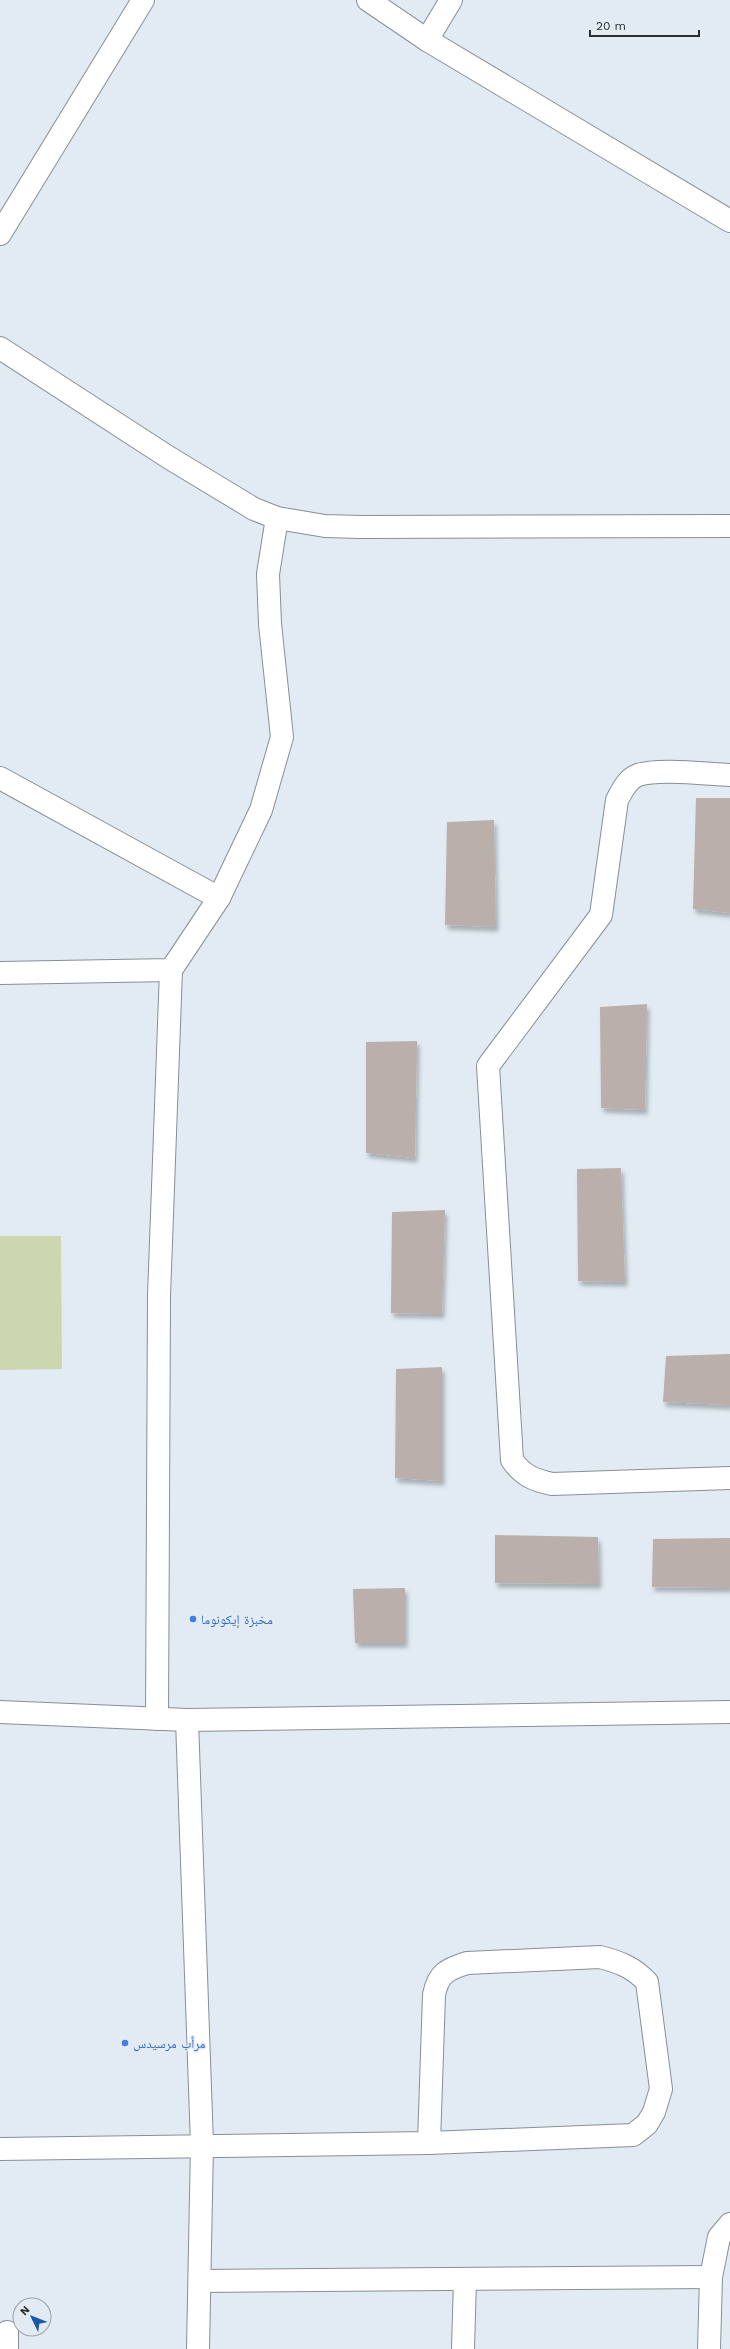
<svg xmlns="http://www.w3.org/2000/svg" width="730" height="2349" font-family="'Work Sans','Noto Naskh Arabic',sans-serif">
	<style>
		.green { fill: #ccd7b0 }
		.building { fill: #baafaa; filter: url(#shadow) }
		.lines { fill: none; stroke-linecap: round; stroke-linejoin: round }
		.minor-casing { stroke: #878f96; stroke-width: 24 }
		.minor { stroke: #fff; stroke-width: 22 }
		.shop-dot { fill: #3f7fe0; stroke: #e2ebf3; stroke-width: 1.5 }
		.labels { text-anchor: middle; stroke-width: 3; stroke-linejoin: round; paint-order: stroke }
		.shop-label { font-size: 13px; fill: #366cbe; stroke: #e2ebf3; text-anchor: start }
	</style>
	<defs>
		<filter id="shadow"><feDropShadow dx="2.5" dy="4.5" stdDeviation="2" flood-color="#0004"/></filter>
	</defs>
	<rect width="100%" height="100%" fill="#e2ebf3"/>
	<polygon class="green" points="0,1236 61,1236 62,1369 0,1370"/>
	<g class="building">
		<polygon points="696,798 730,798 730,913 693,909"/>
		<polygon points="494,820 496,927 445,925 447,822"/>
		<polygon points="647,1004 645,1110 601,1108 600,1007"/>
		<polygon points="417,1041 415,1158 366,1153 366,1042"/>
		<polygon points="621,1168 625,1282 578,1281 577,1169"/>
		<polygon points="445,1210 442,1314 391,1313 392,1212"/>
		<polygon points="730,1354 730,1405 663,1402 666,1356"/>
		<polygon points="442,1367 442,1481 395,1478 396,1369"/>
		<polygon points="495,1535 598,1537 599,1584 495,1583"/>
		<polygon points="730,1538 730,1588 652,1587 653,1539"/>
		<polygon points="405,1588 405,1643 355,1643 353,1589"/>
	</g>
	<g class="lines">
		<defs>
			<g id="minor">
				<polyline points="368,0 427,40 730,221"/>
				<polyline points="427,40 451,0"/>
				<polyline points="0,234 143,0"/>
				<polyline points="0,348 168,457 254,509 277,518 325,526 361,527 730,526"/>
				<path d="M730,775C706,774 659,768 638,775C627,779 622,791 617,800L601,915L488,1066L512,1460C523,1476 534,1480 552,1484L730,1478"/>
				<polyline points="0,778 219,898"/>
				<polyline points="0,973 171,970 219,898 261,810 282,737 270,624 268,574 277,518"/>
				<polyline points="0,1712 187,1720 730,1712"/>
				<polyline points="157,1719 159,1296 171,970"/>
				<polyline points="187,1720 202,2145 198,2349"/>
				<path d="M0,2149L429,2143L633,2135L647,2124L654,2112L661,2089L647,1982C633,1967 619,1962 600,1957L467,1963C448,1969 438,1973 434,1995L429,2143"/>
				<polyline points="200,2281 711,2277"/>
				<polyline points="7,2349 7,2332"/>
				<polyline points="463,2349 465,2279"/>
				<polyline points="709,2349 711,2277 719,2237 730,2224"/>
			</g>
		</defs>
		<use href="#minor" class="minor-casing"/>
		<use href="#minor" class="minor"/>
	</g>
	<g class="shop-dot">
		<circle cx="193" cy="1619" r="4"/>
		<circle cx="125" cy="2043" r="4"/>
	</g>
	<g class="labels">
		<g class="shop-label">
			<text x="201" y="1624">مخبزة إيكونوما</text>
			<text x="133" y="2048">مرأب مرسيدس</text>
		</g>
	</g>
	<g transform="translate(32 2317) rotate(313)"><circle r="19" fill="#e2ebf3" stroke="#999fa5"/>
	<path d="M0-3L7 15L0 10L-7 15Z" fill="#1957a8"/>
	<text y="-6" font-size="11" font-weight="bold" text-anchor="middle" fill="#2b2e31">N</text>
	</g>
	<path d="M590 30v6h109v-6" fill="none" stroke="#2b2e31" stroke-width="2"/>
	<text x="596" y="30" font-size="12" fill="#2b2e31" stroke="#e2ebf3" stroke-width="3" paint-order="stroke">20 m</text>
</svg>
